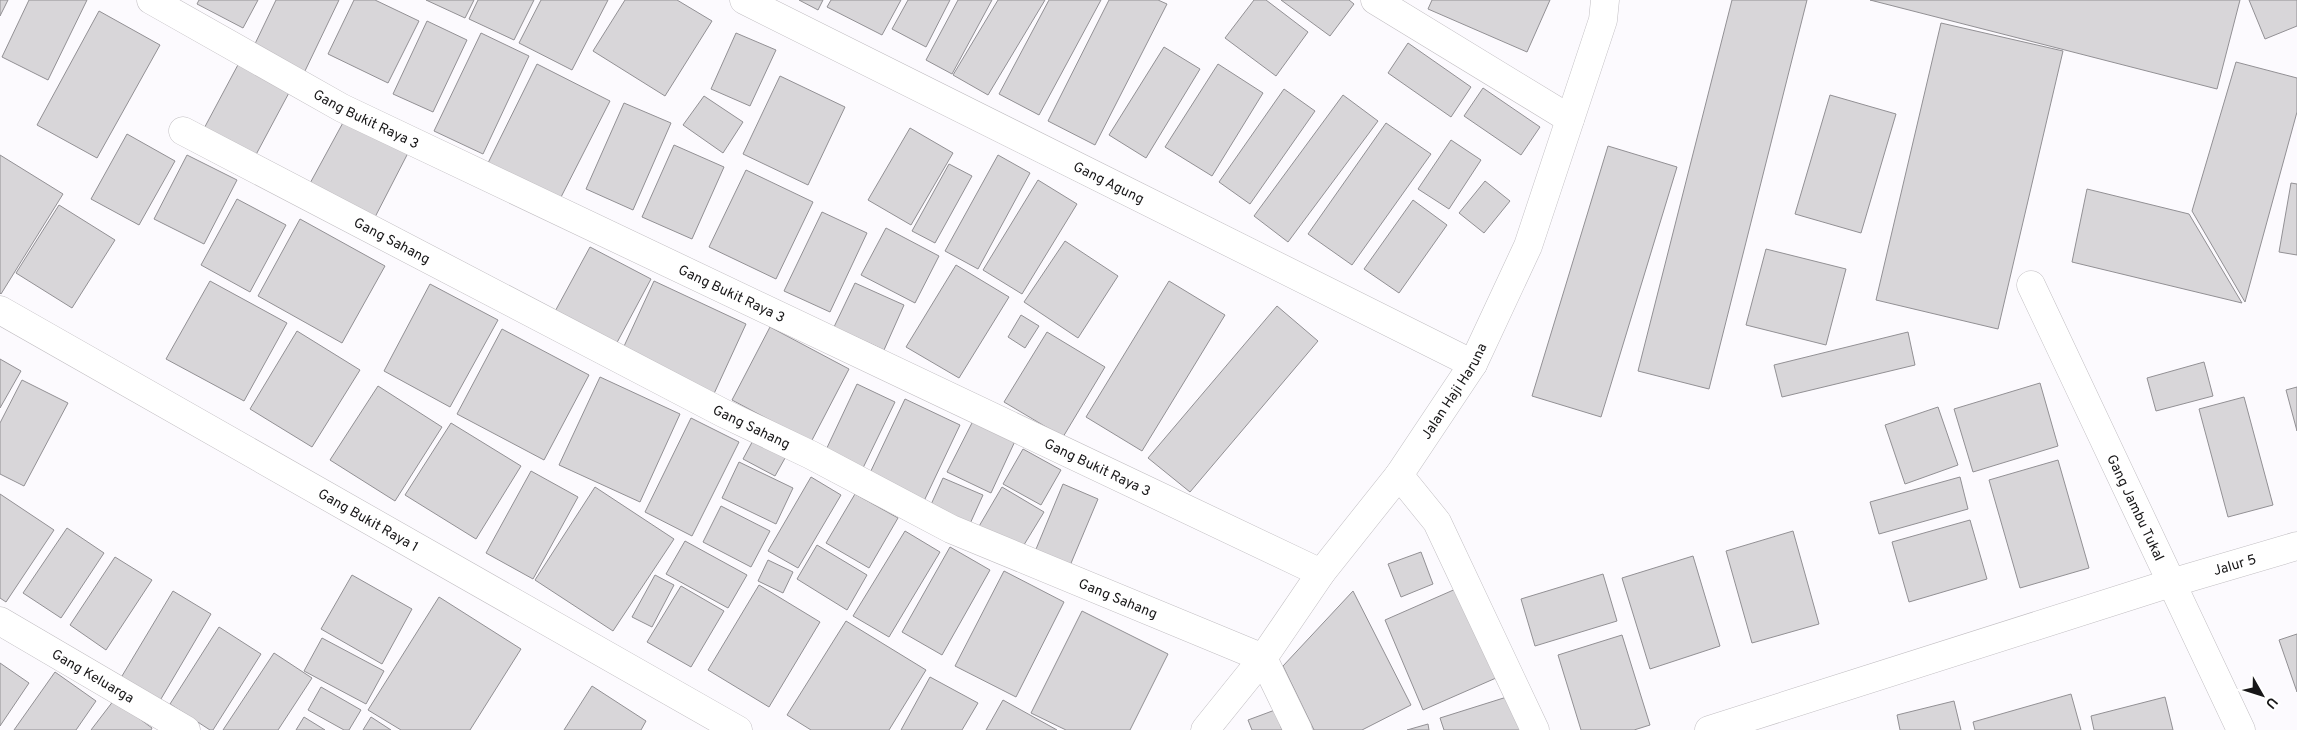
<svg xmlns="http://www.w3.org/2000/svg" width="2297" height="730" font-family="Overpass,sans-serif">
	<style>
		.building { fill: #d8d6d9; stroke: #929094 }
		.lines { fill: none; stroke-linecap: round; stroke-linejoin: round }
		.minor-casing { stroke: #c1bec2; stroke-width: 29 }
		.minor { stroke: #fff; stroke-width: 28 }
		.labels { text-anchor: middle; stroke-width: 4.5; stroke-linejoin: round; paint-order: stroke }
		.street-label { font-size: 14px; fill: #181718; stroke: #fff }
	</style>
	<rect width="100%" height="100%" fill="#fcfafe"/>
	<g class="building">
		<polygon points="0,0 8,0 0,16"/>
		<polygon points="29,0 87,0 48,80 2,57"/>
		<polygon points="199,0 258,0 243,28 197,4"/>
		<polygon points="276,0 339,0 304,73 253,48"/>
		<polygon points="354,0 375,0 419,21 388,83 328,54"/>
		<polygon points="426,0 474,0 465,18"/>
		<polygon points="478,0 534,0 514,40 469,19"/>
		<polygon points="541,0 608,0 572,70 519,43"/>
		<polygon points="625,0 677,0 712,21 665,96 593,51"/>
		<polygon points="799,0 823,0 818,10"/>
		<polygon points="831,0 901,0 882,35 827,7"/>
		<polygon points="908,0 950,0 926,47 892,29"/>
		<polygon points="958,0 992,0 952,74 926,60"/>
		<polygon points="998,0 1045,0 988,95 953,75"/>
		<polygon points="1049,0 1101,0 1039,115 999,94"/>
		<polygon points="1109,0 1158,0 1167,4 1095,145 1048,121"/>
		<polygon points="1254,0 1266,0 1308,32 1276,76 1225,38"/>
		<polygon points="1281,0 1349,0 1354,4 1330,36"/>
		<polygon points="1432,0 1550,0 1527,52 1428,9"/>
		<polygon points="1732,0 1807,0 1709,389 1638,371"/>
		<polygon points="1870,0 2240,0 2217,89"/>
		<polygon points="2249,0 2297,0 2297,26 2265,39"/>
		<polygon points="99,11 160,45 97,158 37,125"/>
		<polygon points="427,21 467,40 433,112 393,94"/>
		<polygon points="1941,23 2063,51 1998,329 1876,300"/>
		<polygon points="481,33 529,56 483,154 434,131"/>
		<polygon points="736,33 776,50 750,106 711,89"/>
		<polygon points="1408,43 1471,87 1451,117 1388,73"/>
		<polygon points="1164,47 1200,69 1146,158 1109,135"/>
		<polygon points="240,61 291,89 251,164 200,136"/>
		<polygon points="2236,62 2297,78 2297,112 2245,302 2192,211"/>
		<polygon points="537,64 610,101 559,201 487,165"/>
		<polygon points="1218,64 1263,93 1212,176 1165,147"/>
		<polygon points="780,76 845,107 808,185 743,154"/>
		<polygon points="1483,88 1540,127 1521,155 1464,116"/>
		<polygon points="1284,89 1315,111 1250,204 1219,182"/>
		<polygon points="1343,95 1378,121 1288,242 1254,216"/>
		<polygon points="1830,95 1896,114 1861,233 1795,214"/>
		<polygon points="704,96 743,122 723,153 683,125"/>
		<polygon points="624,103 671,123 633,210 586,189"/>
		<polygon points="345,119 408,153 373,221 308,187"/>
		<polygon points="1386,123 1431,154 1352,265 1308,234"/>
		<polygon points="910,128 953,153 911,225 868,200"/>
		<polygon points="127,134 175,161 139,225 91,199"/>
		<polygon points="1451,140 1481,160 1449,209 1418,189"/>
		<polygon points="674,145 724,167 692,239 642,217"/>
		<polygon points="1608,146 1677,167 1601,417 1532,396"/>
		<polygon points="0,155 63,194 1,294 0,293"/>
		<polygon points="187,155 237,180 204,244 154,219"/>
		<polygon points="998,155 1030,173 978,269 945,251"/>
		<polygon points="949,164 972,176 935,243 912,231"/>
		<polygon points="746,170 813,202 776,279 709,247"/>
		<polygon points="1038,180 1077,204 1022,294 983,270"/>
		<polygon points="1485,181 1510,201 1484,233 1459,213"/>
		<polygon points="2291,183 2297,184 2297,255 2279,252"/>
		<polygon points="2087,189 2189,214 2242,303 2072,262"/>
		<polygon points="237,199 286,225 250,292 201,265"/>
		<polygon points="1413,200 1447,225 1399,293 1364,269"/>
		<polygon points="59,205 115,240 72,308 16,273"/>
		<polygon points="822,212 867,233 830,312 784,291"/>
		<polygon points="300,219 385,266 342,343 258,296"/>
		<polygon points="886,228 939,256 915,303 861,275"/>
		<polygon points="1065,241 1118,276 1078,338 1024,302"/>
		<polygon points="590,247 651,279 613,350 552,317"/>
		<polygon points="1766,249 1846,269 1826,345 1746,325"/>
		<polygon points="956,265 1009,297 959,378 906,347"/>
		<polygon points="210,281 287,323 244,401 166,359"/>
		<polygon points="654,281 746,324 712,398 620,355"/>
		<polygon points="1169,281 1225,315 1142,451 1086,417"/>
		<polygon points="855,283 904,305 884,350 834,327"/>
		<polygon points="430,284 498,320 450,407 384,371"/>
		<polygon points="1277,306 1318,341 1190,492 1148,458"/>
		<polygon points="1021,315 1039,326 1025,348 1008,337"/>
		<polygon points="770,327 849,369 811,442 732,400"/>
		<polygon points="502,329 589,375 544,460 457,414"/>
		<polygon points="297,331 360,370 312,447 250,409"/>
		<polygon points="1047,332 1105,367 1063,437 1004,402"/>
		<polygon points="1908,332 1915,365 1782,397 1774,365"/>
		<polygon points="0,359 21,371 0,408"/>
		<polygon points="2204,362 2213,396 2156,411 2147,378"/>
		<polygon points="600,377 680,414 640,502 559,465"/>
		<polygon points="22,380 68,403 24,486 0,474 0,423"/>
		<polygon points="2040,383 2058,446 1973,472 1954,409"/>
		<polygon points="857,384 895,402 862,470 825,452"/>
		<polygon points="378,386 442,427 395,501 330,460"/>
		<polygon points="2297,387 2297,431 2286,390"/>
		<polygon points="2244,397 2273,505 2228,517 2199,409"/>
		<polygon points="905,399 960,425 924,501 869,475"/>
		<polygon points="1938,407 1958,465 1905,484 1885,425"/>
		<polygon points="691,418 739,442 692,536 645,512"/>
		<polygon points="974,419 1016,439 991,493 947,472"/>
		<polygon points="451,423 521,466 476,539 405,495"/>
		<polygon points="757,433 789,451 775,476 743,459"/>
		<polygon points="1023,449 1061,470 1041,505 1003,484"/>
		<polygon points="2058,460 2089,568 2020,588 1989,480"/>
		<polygon points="739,462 793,488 776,524 722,498"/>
		<polygon points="531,471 578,497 533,579 486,553"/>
		<polygon points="811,477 841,495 798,568 768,551"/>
		<polygon points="1960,477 1968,509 1879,534 1870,502"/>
		<polygon points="943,478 983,495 969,526 929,509"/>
		<polygon points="1063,484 1098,499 1069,568 1034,554"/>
		<polygon points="595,487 674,539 613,631 535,580"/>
		<polygon points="1002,487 1044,512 1019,553 978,528"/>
		<polygon points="0,494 54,530 6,602 0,598"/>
		<polygon points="855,494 898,518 869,568 826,543"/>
		<polygon points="721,506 770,531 751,567 703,542"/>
		<polygon points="1970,520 1987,579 1909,602 1892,542"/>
		<polygon points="67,528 104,553 61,618 23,593"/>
		<polygon points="905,531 940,552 889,637 853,616"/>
		<polygon points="1793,531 1819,624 1752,643 1726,551"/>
		<polygon points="685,541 747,575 728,608 666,574"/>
		<polygon points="817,545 867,575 847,610 797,579"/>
		<polygon points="950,547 990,570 942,655 902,632"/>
		<polygon points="1421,552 1433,584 1401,597 1388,564"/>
		<polygon points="1693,556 1720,646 1650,669 1622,578"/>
		<polygon points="115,557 152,580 106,650 70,625"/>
		<polygon points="768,560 793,572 783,593 758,581"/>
		<polygon points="1004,571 1064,602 1016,697 955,666"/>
		<polygon points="1603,574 1617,621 1535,646 1521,599"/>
		<polygon points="352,575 412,609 382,664 321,629"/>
		<polygon points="655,575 674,585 652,627 632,617"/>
		<polygon points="759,585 820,622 769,707 708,670"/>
		<polygon points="681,586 724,611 691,667 647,642"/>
		<polygon points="1458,588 1496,678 1423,710 1385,620"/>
		<polygon points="173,591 211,614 158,704 119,681"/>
		<polygon points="1353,591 1411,705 1362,730 1314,730 1283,666"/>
		<polygon points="439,597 521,649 470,730 401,730 368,710"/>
		<polygon points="1082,611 1168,654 1130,730 1066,730 1031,713"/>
		<polygon points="846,621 926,670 889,730 811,730 787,715"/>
		<polygon points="219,627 261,654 213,730 210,730 170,704"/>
		<polygon points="2297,634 2297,692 2279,640"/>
		<polygon points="1622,635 1650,725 1634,730 1581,730 1558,655"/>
		<polygon points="322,638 384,671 366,704 304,671"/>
		<polygon points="274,653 312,678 278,730 223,730"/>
		<polygon points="0,663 29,683 0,726"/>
		<polygon points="55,672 96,701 76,730 14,730"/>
		<polygon points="930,677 978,703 962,730 901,730"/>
		<polygon points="592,686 646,721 641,730 564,730"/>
		<polygon points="321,687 361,710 349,730 344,730 308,710"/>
		<polygon points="2071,694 2081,730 1975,730 1973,722"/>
		<polygon points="1510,696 1521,730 1444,730 1440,718"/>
		<polygon points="2165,697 2173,730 2094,730 2091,716"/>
		<polygon points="114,700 152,728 151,730 91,730"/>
		<polygon points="1003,700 1057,730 986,730"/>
		<polygon points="1954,701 1961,730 1900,730 1897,715"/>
		<polygon points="1275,710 1282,730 1252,730 1248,720"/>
		<polygon points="304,717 325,730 296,730"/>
		<polygon points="371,717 391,730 363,730"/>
		<polygon points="1428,724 1429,730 1407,730"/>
	</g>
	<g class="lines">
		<defs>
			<g id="minor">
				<path id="s1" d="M151,0L342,108L1321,573"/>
				<path id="s2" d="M744,0L1473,364"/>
				<polyline points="1375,0 1570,119"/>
				<path id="s3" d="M183,131L723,413L811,455L951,529L1263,658L1298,730"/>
				<path id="s4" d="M2031,285L2241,730"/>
				<path id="s5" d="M0,310L738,730"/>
				<polyline points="1399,475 1437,522 1535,730"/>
				<path id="s6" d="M0,621L186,730"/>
				<path id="s7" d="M1205,730L1263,658L1321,573L1399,475L1473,364L1528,246L1603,20L1605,0"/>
				<path id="s8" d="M1709,730L2171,583L2297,546"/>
			</g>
		</defs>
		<use href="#minor" class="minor-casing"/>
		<use href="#minor" class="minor"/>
	</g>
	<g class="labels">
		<g class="street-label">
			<text dy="5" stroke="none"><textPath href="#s1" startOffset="246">Gang Bukit Raya 3</textPath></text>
			<text dy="5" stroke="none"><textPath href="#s2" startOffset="408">Gang Agung</textPath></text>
			<text dy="5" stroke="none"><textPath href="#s3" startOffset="236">Gang Sahang</textPath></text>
			<text dy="5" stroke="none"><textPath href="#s1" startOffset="651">Gang Bukit Raya 3</textPath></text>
			<text dy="5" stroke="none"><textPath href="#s7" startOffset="421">Jalan Haji Haruna</textPath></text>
			<text dy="5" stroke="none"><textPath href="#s3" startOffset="641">Gang Sahang</textPath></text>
			<text dy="5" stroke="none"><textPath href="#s1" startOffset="1056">Gang Bukit Raya 3</textPath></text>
			<text dy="5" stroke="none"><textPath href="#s4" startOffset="246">Gang Jambu Tukal</textPath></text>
			<text dy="5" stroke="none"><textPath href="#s5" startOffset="424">Gang Bukit Raya 1</textPath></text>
			<text dy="5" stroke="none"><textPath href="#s8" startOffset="551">Jalur 5</textPath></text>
			<text dy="5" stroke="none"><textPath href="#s3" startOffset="1046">Gang Sahang</textPath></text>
			<text dy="5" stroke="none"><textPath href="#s6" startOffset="108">Gang Keluarga</textPath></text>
		</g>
	</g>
	<g transform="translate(2262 695) rotate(129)" stroke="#ffffff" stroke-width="4" paint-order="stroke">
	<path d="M0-4L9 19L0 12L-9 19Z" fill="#181718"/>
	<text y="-8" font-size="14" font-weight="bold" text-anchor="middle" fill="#181718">U</text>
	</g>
</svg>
